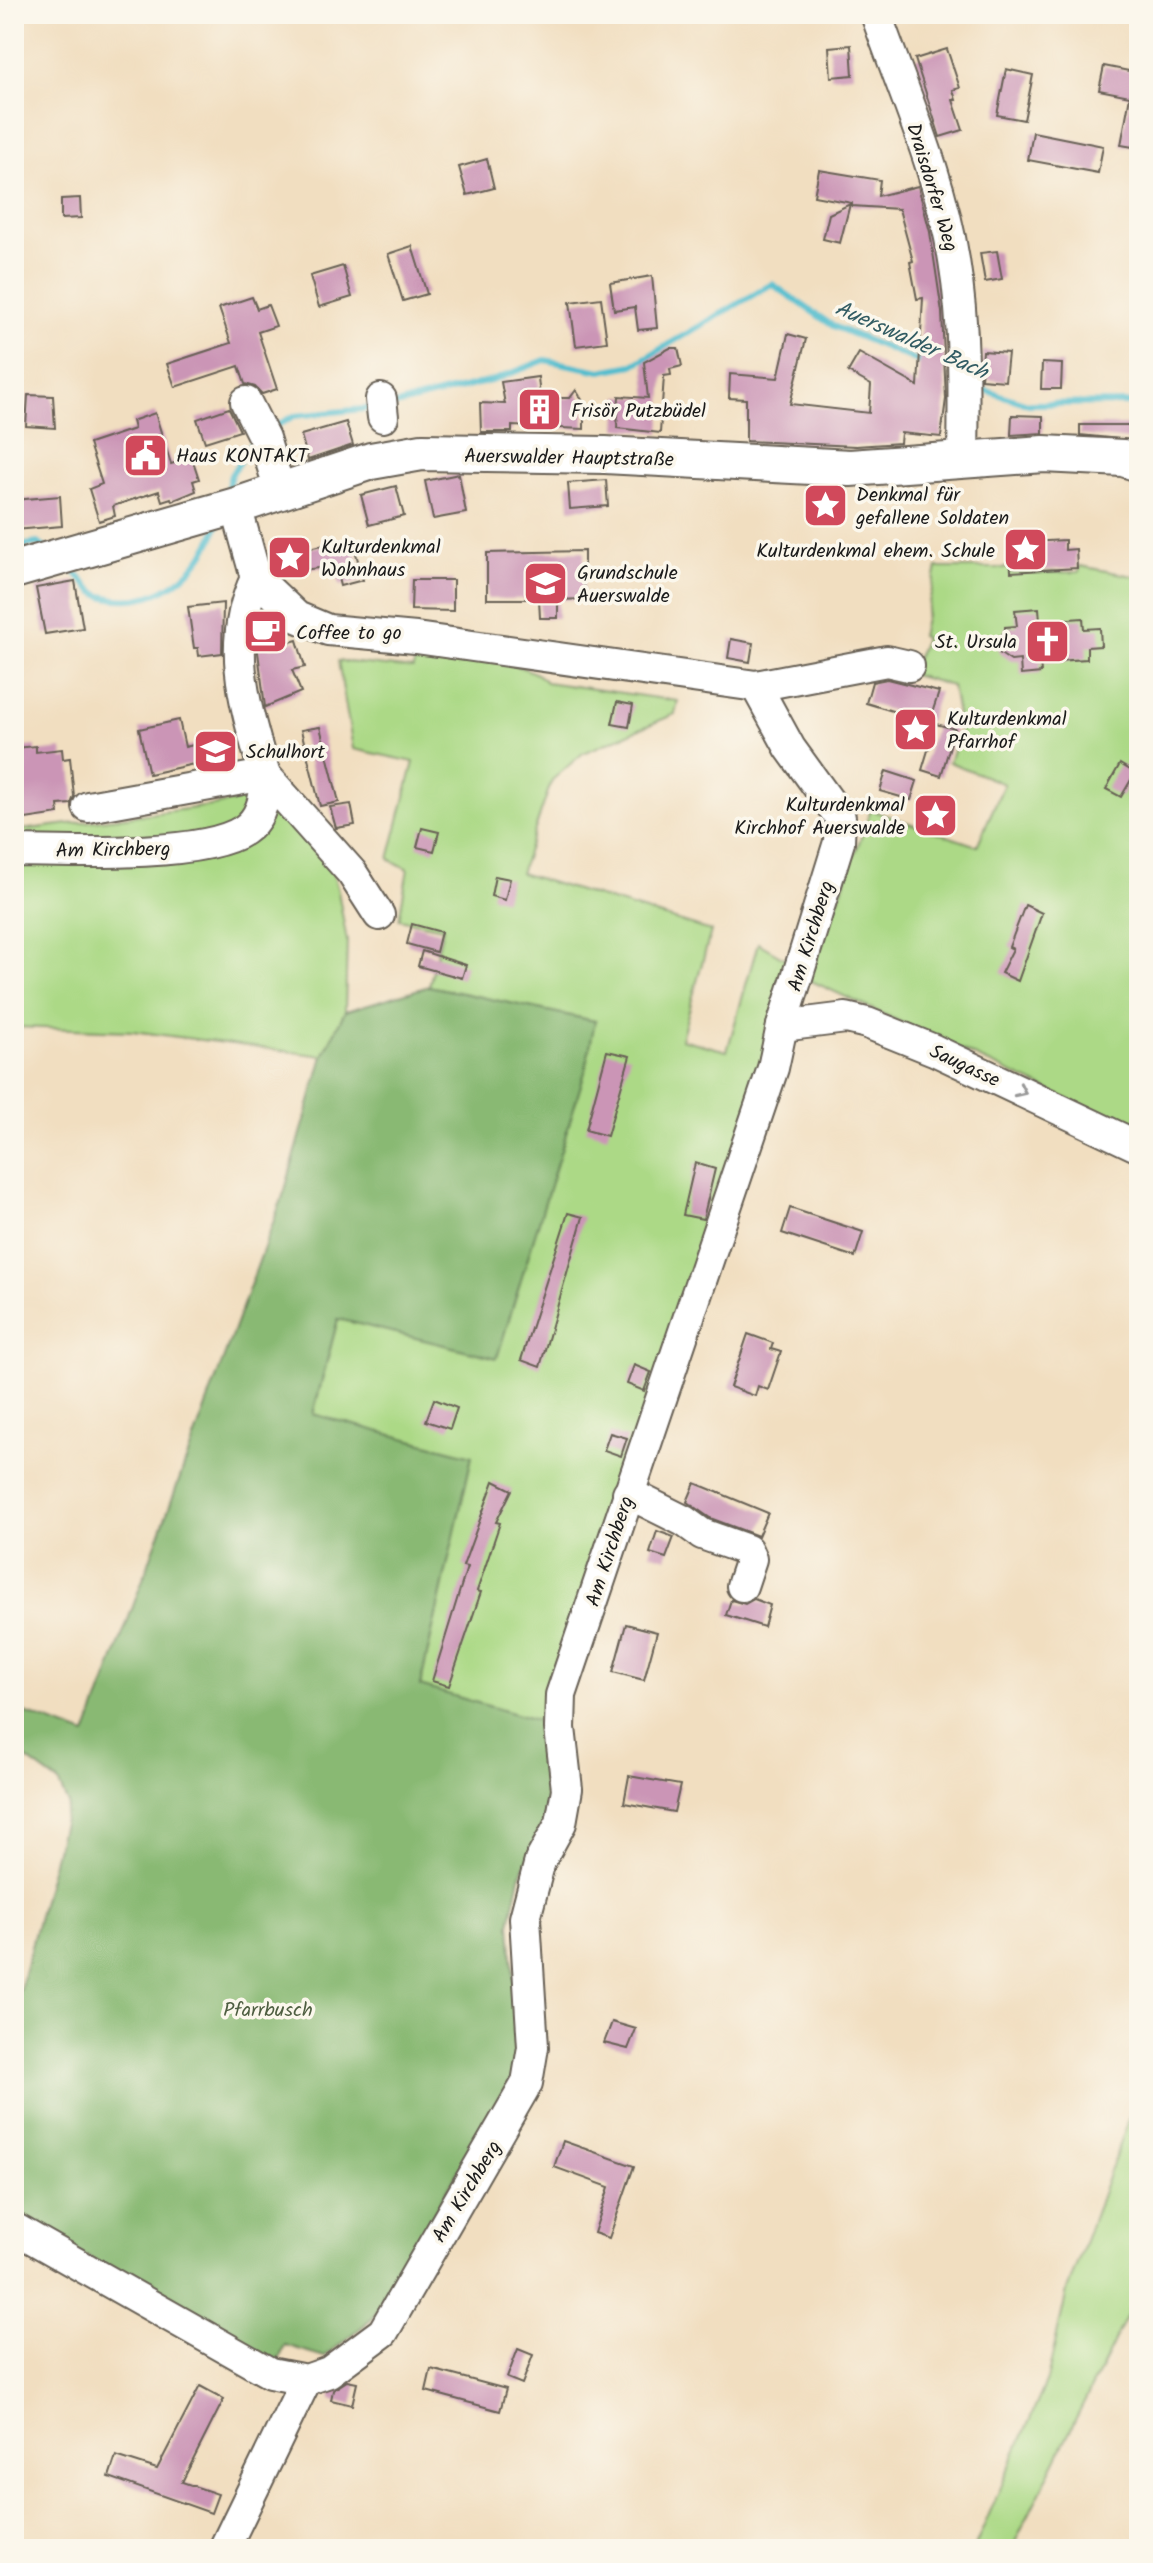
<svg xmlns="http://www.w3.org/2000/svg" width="1153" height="2563" font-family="Kalam,sans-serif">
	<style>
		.green { fill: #acd986; stroke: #647a51; stroke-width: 2 }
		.forest { fill: #89b973; stroke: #526a48; stroke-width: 2 }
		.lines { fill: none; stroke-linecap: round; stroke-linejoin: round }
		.stream { stroke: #52bdce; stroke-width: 6 }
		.building { fill: #cb95b6 }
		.minor-casing { stroke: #676055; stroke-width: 34 }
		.major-casing { stroke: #676055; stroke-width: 40 }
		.minor { stroke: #fff; stroke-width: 30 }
		.major { stroke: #fff; stroke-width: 36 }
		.oneway { stroke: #999 }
		.labels { text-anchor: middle; stroke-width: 7; stroke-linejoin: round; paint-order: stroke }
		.street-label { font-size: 20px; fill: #1c1c1c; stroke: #fbf7ec }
		.poi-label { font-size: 20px; fill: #1c1c1c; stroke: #fbf7ec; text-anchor: start }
		.park-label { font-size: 20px; fill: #4e5e41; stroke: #fbf7ec }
		.water-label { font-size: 22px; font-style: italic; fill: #325c63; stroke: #fbf7ec }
	</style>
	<rect width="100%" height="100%" fill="#fbf7ec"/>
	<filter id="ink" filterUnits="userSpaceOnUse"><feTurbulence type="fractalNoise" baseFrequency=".0125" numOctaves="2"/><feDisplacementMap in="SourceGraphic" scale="16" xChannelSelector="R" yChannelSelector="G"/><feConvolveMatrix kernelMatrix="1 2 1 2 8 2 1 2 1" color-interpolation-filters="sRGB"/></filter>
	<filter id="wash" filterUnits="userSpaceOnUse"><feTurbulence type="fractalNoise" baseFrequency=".006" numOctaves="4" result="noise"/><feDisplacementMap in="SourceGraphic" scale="32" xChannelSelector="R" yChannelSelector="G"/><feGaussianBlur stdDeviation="1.8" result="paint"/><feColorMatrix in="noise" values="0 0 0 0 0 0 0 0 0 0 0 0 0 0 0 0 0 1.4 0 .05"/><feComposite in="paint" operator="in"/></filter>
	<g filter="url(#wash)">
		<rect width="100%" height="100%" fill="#f1dec0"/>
		<g class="green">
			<polygon points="1080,566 1139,577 1139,1132 809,980 871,810 977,846 1004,784 949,762 960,732 952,686 910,674 925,638 921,636 937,568 1010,568 1011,573 1079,572"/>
			<path d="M416,656C450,659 524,656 546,682L678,701L675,714L583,753L552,780L520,873L711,931L681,1039L727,1051L758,943L789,961L759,1078L546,1723L420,1687L472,1456L313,1415L338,1319L595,1021L429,986L443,928L399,919L408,869L389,859L414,762L353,749L338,661L413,669Z"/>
			<polygon points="266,794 324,840 338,891 347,941 345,1011 323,1056 132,1031 14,1027 14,831 218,805"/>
			<polygon points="1139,2091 1139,2291 1012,2549 974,2549 1047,2380 1067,2291"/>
		</g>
		<polygon class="forest" points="429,986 595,1021 585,1072 497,1358 338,1319 313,1414 472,1456 420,1686 546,1723 552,1791 549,1811 520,1877 510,1924 518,2042 512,2079 372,2319 324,2357 285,2345 278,2363 14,2216 14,2012 68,1804 58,1782 14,1750 14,1709 86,1735 285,1190 323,1056 345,1011"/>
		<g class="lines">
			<g class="stream">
				<polyline points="972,386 1028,404 1139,403"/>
				<polyline points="392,406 494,380 545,360 601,371 633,365 772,284 833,326 925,364"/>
				<polyline points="268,430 294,416 373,408"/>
				<polyline points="225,498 231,475 255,437"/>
				<polyline points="14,547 38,543 45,548"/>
				<path d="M69,567C79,575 90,592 102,596C154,611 203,573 218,524"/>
			</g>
		</g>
		<g id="blocks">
			<g class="building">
				<polygon points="851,45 853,75 831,77 829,47"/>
				<polygon points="947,49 960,88 953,90 956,100 953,100 963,130 940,137 915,59"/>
				<polygon points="1104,66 1139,73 1139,148 1121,145 1130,96 1099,90"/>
				<polygon points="1006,69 1033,75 1024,120 997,115"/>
				<polygon points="1033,132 1103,146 1098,173 1028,160"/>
				<polygon points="487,159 494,188 467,195 459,167"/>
				<polygon points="819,170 880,180 878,196 918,186 930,232 942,312 946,399 941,437 901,433 900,443 856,446 746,441 746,399 729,398 730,374 778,378 788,334 806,339 790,404 869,413 871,385 848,372 859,353 918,386 923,298 917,299 910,262 913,261 899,209 852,206 852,203 814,196"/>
				<polygon points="80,198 81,218 61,219 61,199"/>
				<polygon points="850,204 840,243 823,239 829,214"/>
				<polygon points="412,246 427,294 403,301 388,254"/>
				<polygon points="997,251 1002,279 985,282 980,253"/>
				<polygon points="343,266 352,297 319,307 310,276"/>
				<polygon points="652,276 657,328 638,330 635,307 614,310 610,283"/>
				<polygon points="252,297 257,309 268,305 276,326 258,332 277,389 262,394 255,387 245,384 239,366 175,387 167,364 231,343 219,308"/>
				<polygon points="601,298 607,342 576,346 570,302"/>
				<polygon points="670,348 678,348 682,366 670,369 671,375 664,376 660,433 617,428 619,396 648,398 644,362"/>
				<polygon points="983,351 1008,353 1005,381 981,379"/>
				<polygon points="1042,363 1062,364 1061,389 1041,389"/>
				<polygon points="538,377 540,398 570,398 576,390 584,403 584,429 512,426 512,432 481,432 480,403 505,404 501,382"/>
				<polygon points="28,395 53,396 55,428 26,426"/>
				<polygon points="229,408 240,431 205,442 197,419"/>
				<polygon points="155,413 171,464 192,458 199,479 193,481 196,491 172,501 171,498 162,501 159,491 113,506 115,516 99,521 89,489 102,484 89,444 134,429 132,421"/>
				<polygon points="1012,415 1043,416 1043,433 1011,435"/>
				<polygon points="346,422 353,445 308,460 301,435"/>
				<polygon points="1080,425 1139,425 1139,441 1080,435"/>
				<polygon points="459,474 466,513 433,519 425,481"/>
				<polygon points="606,480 608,506 570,509 568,483"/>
				<polygon points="396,486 404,516 369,525 361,495"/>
				<polygon points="60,496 62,526 14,530 14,500"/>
				<polygon points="352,538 363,580 340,586 335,566 277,573 272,569 270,550 310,545 310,548"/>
				<polygon points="1065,540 1065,550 1076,549 1077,568 1011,572 1010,543"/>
				<polygon points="584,551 584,599 558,600 558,618 540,618 539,599 487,599 487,553"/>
				<polygon points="412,580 453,580 453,611 411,610"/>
				<polygon points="75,581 83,628 45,634 36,588"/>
				<polygon points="223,603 222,653 199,656 198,648 194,648 188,607"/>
				<polygon points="1039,608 1040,621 1083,618 1084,629 1100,628 1101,646 1087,647 1087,659 1040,662 1041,673 1021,675 1020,660 1011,661 999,653 996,639 1005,632 1005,627 1017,626 1015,610"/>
				<polygon points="261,621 264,621 270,648 297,640 305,667 292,670 301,692 265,707 258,652"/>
				<polygon points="731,639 753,643 750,662 728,658"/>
				<polygon points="887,679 939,692 929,722 866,703 872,682"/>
				<polygon points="617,702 633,705 629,727 612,724"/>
				<polygon points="179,720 185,747 227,737 233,762 196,769 194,764 149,774 139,729"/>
				<polygon points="936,724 955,729 941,776 922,770"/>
				<polygon points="320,727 339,802 320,806 301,730"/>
				<polygon points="36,746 36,752 62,749 63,759 70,758 74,796 71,804 58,805 59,814 19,820 14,818 14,748"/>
				<polygon points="1120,764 1135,773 1121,797 1106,789"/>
				<polygon points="886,771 917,781 911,800 880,791"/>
				<polygon points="351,804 355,825 336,828 330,807"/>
				<polygon points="422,828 439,832 434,851 417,847"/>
				<polygon points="495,876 510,879 505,900 491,896"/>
				<polygon points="1025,905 1042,913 1018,981 1001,973 1013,949 1009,947"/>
				<polygon points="412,924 441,932 436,952 407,944"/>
				<polygon points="422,951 466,965 462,978 418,966"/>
				<polygon points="607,1051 630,1056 607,1136 586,1130"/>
				<polygon points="695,1163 715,1169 703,1219 683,1215"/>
				<polygon points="790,1208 863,1232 855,1257 782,1233"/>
				<polygon points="568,1213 583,1217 540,1367 521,1360"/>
				<polygon points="748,1334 773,1343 771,1349 781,1352 768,1390 758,1386 755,1396 730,1387"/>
				<polygon points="634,1365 651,1372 644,1391 627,1384"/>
				<polygon points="434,1399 457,1408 450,1429 426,1421"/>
				<polygon points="610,1433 627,1438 621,1456 604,1450"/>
				<polygon points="494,1481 512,1490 496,1522 500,1523 477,1591 481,1592 449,1686 432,1681 467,1567 463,1566"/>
				<polygon points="695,1483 768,1513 758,1536 710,1518 687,1502"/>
				<polygon points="657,1531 674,1537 666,1558 650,1553"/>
				<polygon points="754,1599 770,1605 764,1627 726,1615 731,1600 745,1604"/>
				<polygon points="626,1624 657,1632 644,1680 613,1672"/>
				<polygon points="629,1776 680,1785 674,1812 624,1803"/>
				<polygon points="612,2022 636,2029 628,2049 604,2043"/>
				<polygon points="563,2141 634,2166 609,2238 594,2233 609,2187 554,2167"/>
				<polygon points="518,2349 533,2355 522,2384 507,2378"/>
				<polygon points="431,2369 506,2389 500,2411 426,2391"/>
				<polygon points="347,2381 357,2383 352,2405 331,2400 333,2390"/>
				<polygon points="200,2386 224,2399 182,2482 218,2494 211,2513 109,2477 116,2456 157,2469"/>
			</g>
		</g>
	</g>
	<g filter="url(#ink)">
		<use href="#blocks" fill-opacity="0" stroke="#676055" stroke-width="2"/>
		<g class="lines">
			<defs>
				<g id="minor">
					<path d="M876,14C904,94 941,176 954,260C965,327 964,394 963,462"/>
					<polyline points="381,399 383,417"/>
					<polyline points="246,402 264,438 280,491"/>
					<polyline points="236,506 256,578 297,617 328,630 416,638 756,686 887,661 909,666"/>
					<polyline points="265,775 352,873 379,915"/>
					<path d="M88,807L265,775C246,708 224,645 256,578"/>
					<path d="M14,851C66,852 203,858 244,830C263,817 266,795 265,775"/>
					<polyline points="782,1026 846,1018 867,1023 934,1050 1139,1147"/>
					<polyline points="628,1493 684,1521 702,1534 747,1550 751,1559 742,1586"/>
					<polyline points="14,2228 270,2373 306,2380"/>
					<polyline points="224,2549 306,2380 329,2372 383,2332 527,2083 533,2047 525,1918 540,1861 561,1823 567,1789 560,1728 561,1695 773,1068 782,1026 839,842 840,817 790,748 756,686"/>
				</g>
				<polyline id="major" points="14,570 236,506 371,461 422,452 605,455 850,468 1044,454 1123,458 1139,463"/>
			</defs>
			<use href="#minor" class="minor-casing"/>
			<use href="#major" class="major-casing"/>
			<use href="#minor" class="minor"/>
			<use href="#major" class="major"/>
		</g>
		<defs><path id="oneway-chevron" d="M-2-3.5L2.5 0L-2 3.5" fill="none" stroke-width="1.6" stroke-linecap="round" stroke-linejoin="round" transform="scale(2)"/></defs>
		<use class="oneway" href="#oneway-chevron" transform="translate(1021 1091) rotate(25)"/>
	</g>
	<defs>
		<symbol id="building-square" viewBox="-11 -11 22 22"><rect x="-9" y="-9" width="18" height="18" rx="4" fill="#d1495b" stroke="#fbf7ec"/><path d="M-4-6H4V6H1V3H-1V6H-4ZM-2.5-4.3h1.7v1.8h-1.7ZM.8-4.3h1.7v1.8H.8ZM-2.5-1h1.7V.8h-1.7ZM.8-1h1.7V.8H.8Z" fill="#fff"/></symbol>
		<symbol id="civic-square" viewBox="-11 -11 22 22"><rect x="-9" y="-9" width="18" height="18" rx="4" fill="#d1495b" stroke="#fbf7ec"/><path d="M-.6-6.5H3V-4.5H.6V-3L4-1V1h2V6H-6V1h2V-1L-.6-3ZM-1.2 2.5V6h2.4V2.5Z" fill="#fff"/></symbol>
		<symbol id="sight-square" viewBox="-11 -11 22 22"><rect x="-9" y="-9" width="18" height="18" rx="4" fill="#d1495b" stroke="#fbf7ec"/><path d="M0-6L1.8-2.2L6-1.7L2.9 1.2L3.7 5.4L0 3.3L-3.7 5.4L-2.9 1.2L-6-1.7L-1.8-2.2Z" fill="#fff"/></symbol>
		<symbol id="school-square" viewBox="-11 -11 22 22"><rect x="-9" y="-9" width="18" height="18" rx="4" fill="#d1495b" stroke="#fbf7ec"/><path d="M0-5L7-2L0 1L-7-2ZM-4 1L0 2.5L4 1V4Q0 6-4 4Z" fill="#fff"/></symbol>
		<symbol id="cafe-square" viewBox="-11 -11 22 22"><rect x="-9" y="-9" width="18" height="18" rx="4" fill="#d1495b" stroke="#fbf7ec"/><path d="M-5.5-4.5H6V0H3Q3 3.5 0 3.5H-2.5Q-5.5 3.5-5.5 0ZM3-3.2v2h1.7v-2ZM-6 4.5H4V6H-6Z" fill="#fff"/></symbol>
		<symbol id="church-square" viewBox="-11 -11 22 22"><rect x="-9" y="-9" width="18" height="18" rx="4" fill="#d1495b" stroke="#fbf7ec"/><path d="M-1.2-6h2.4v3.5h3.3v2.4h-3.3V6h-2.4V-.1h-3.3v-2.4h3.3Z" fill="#fff"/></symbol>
	</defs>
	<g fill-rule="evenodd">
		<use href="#building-square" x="514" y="384" width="51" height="51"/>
		<use href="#civic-square" x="120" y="430" width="51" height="51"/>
		<use href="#sight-square" x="800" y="480" width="51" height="51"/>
		<use href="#sight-square" x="1000" y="524" width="51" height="51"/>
		<use href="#sight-square" x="264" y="532" width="51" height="51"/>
		<use href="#school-square" x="520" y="558" width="51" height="51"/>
		<use href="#cafe-square" x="240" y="606" width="51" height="51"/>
		<use href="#church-square" x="1022" y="616" width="51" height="51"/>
		<use href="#sight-square" x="890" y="704" width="51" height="51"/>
		<use href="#school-square" x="190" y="726" width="51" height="51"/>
		<use href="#sight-square" x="910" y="790" width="51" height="51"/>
	</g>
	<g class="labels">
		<g class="street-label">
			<text transform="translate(933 187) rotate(73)" y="7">Draisdorfer Weg</text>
			<text transform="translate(569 457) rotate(1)" y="7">Auerswalder Hauptstraße</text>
			<text transform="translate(113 849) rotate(-1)" y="7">Am Kirchberg</text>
			<text transform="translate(810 936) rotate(-73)" y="7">Am Kirchberg</text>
			<text transform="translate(965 1065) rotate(25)" y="7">Saugasse</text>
			<text transform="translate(609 1551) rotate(-72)" y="7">Am Kirchberg</text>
			<text transform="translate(466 2191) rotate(-59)" y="7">Am Kirchberg</text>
		</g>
		<g class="poi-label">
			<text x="571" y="417">Frisör Putzbüdel</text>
			<text x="176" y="462">Haus KONTAKT</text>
			<text x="856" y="501">Denkmal für<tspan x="856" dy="23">gefallene Soldaten</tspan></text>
			<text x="321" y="553">Kulturdenkmal<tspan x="321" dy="23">Wohnhaus</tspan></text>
			<text x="995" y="557" text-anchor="end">Kulturdenkmal ehem. Schule</text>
			<text x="577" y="579">Grundschule<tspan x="577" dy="23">Auerswalde</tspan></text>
			<text x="296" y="639">Coffee to go</text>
			<text x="1017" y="648" text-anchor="end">St. Ursula</text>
			<text x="947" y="725">Kulturdenkmal<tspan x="947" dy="23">Pfarrhof</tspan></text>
			<text x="246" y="758">Schulhort</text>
			<text x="905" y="811" text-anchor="end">Kulturdenkmal<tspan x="905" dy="23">Kirchhof Auerswalde</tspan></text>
		</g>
		<g class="park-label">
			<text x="268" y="2016">Pfarrbusch</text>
		</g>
		<g class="water-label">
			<text transform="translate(912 339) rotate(24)" y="8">Auerswalder Bach</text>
		</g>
	</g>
	<rect width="1153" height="2563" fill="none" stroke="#fbf7ec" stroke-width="48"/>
</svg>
